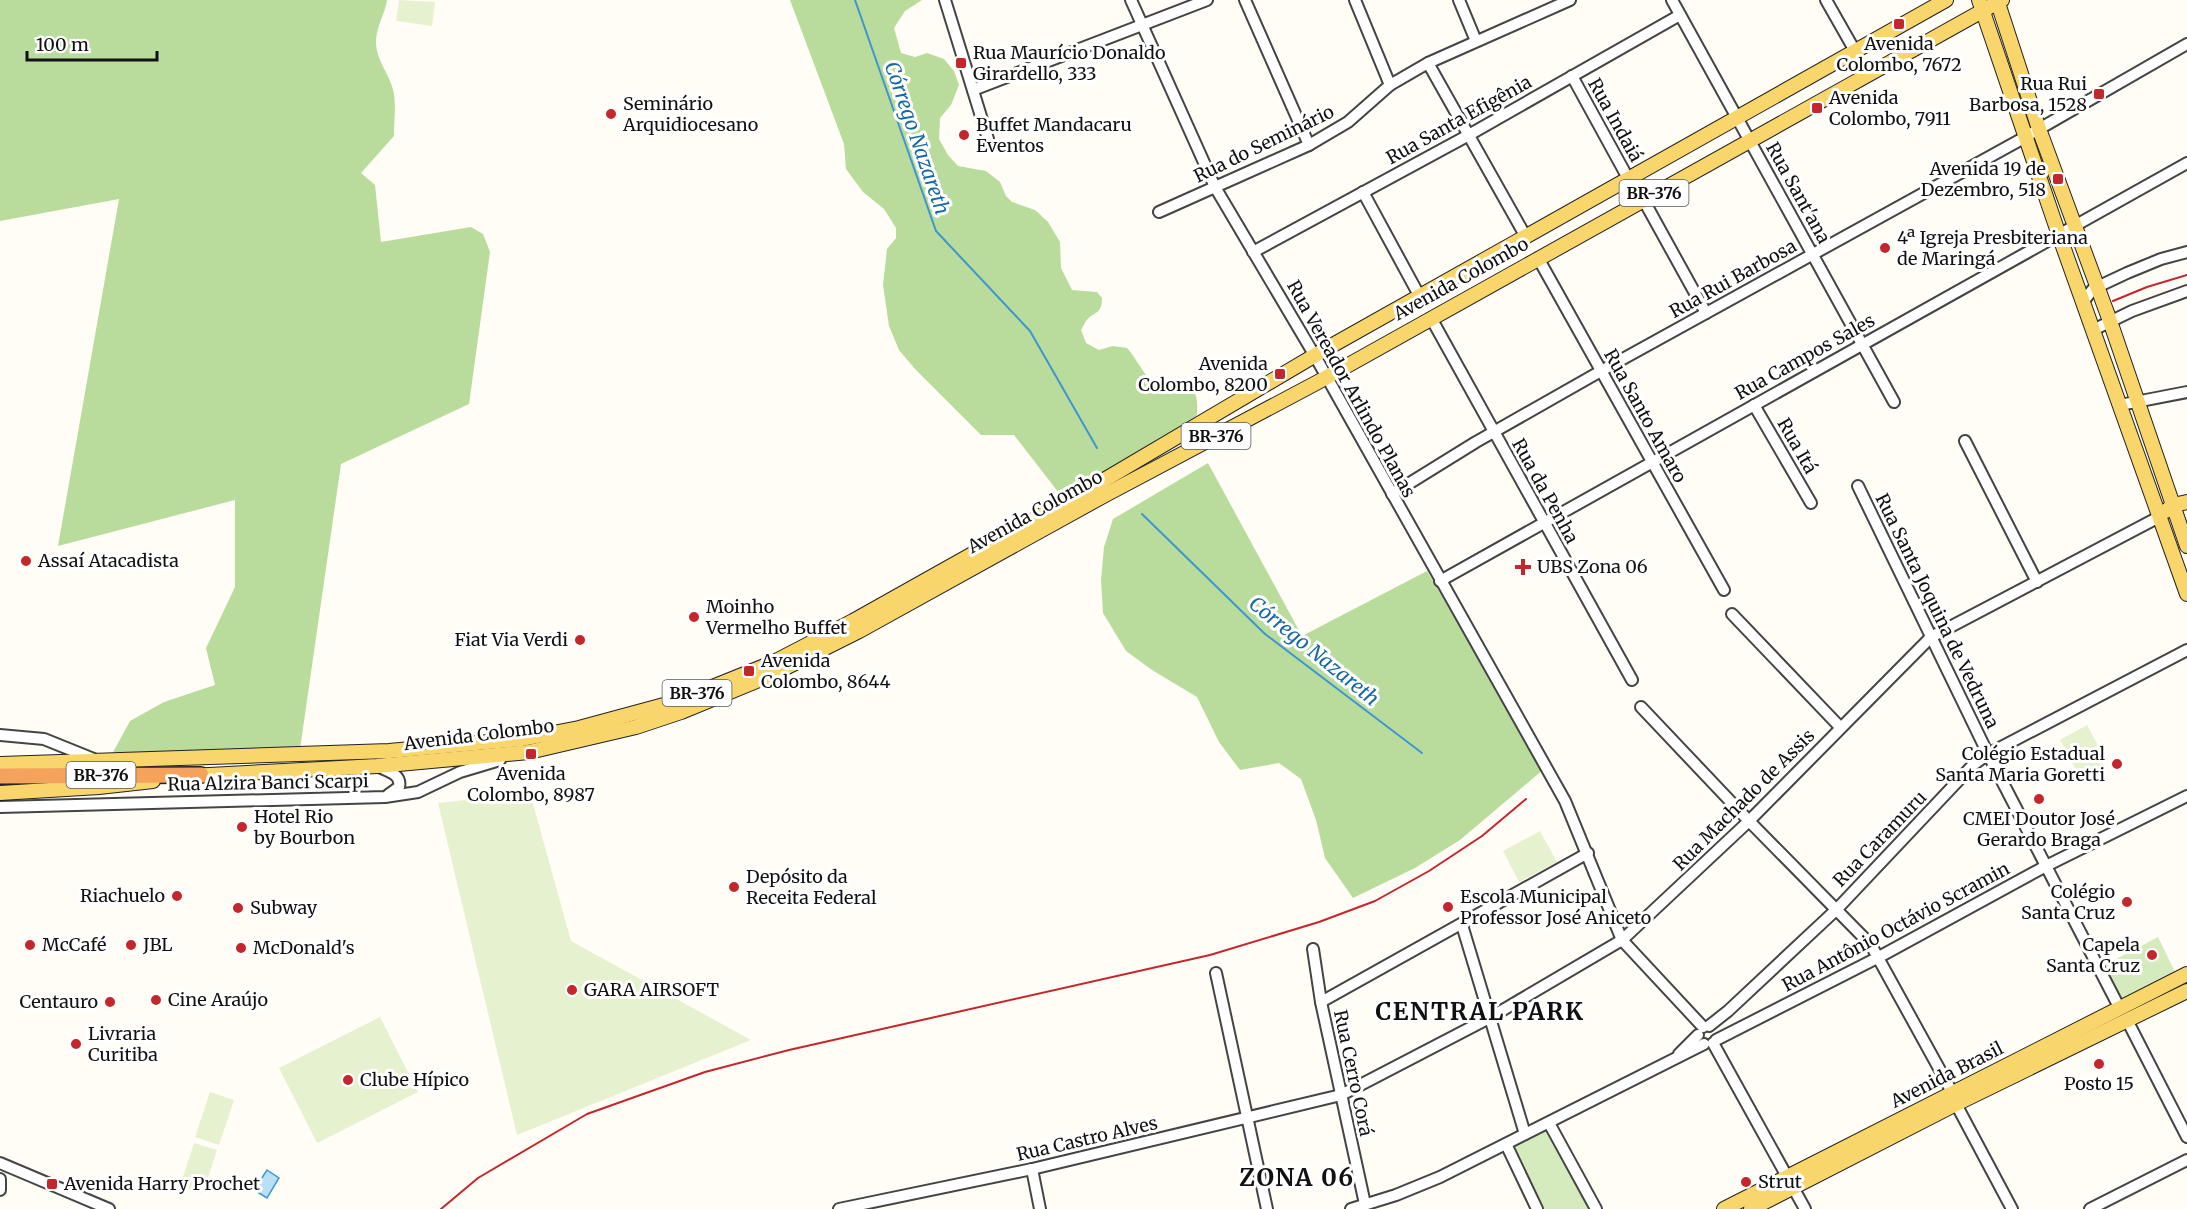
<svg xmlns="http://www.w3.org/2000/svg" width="2187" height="1209" font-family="Merriweather,serif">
<rect width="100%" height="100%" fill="#fffdf5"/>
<g fill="#d5ebbd">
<path d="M2158,937L2177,976L2119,1003L2101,967Z"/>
<path d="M1549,1123L1596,1209H1537L1506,1144Z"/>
</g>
<g fill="#b9dc9c">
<path d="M0,0H387C385,14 377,25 376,40C375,60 391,75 394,94C396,107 394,122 394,136L361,173L375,185L381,242L471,227L483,234L490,252L469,404L341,464L300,749L111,756L130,721L164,702L215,685L206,648L235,587V500L58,546L119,199L0,221Z"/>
<path d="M790,0H922L905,11L894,28L901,53L915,57L927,53L944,59L954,71L959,85L951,105L940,118L939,139L948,155L958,166L986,171L1000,182L1006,196L1012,202L1035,210L1048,222L1060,242L1061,268L1072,290L1097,292L1102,298C1102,315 1094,311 1086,321C1084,324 1083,327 1081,330L1086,343L1099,350L1113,346L1127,348C1136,358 1141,370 1151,381L1185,380C1197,391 1198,399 1197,415L1184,426L1062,497L1014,435H981L915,369L899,350L889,326L883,285L887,249L896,238V228L884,209L863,192L846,169L844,144Z"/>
<path d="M1208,463L1302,636L1427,571L1544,769L1460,840L1415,868L1353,898L1325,858L1316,820L1301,779L1279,763L1240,770L1219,742L1197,697L1152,670L1126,651L1103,613L1101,580L1104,547L1113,519Z"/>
</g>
<g fill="#e6f2cf">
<path d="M399,0L435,2L432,26L396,21Z"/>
<path d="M2087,725L2107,762L2079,776L2060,740Z"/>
<path d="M530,793L571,941L751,1040L517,1135L438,803Z"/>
<path d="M1540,831L1557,862L1519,882L1503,851Z"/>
<path d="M380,1017L418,1092L317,1143L279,1068Z"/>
<path d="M210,1092L234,1100L219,1145L195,1137Z"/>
<path d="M194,1143L217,1150L203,1193L180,1186Z"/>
</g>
<path fill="#b9e0f7" stroke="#3f96cf" stroke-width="1.5" d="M267,1170L279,1178L267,1198L254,1190Z"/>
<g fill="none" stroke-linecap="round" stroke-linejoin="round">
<g stroke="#3f96cf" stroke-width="2">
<path d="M855,0L936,231L1030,331L1097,448"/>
<path d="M1142,514L1265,634L1422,753"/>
</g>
<defs>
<g id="minor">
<path d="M945,0L988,139"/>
<path d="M1131,0L1215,187L1315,356L1565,801L1622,940L1703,1027"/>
<path d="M1245,0L1309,145"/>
<path d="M1355,0L1390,85"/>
<path d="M1459,0L1476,41"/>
<path d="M1672,0L1894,402"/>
<path d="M1826,0L1855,51"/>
<path d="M1428,63L1526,237"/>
<path d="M1572,76L1629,180"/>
<path d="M973,90L1207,0"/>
<path d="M1363,192L1420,297"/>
<path d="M1643,199L1706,313"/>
<path d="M1159,212L1309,145L1348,122L1390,85L1428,63L1570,0"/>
<path d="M1253,252L1467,136L1680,15"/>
<path d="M1538,258L1724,590"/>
<path d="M2083,302L2093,289L2127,273L2161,259L2187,252"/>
<path d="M1431,318L1632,680"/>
<path d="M2093,330L2132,311L2187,291"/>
<path d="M1754,405L1811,503"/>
<path d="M2120,405L2187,392"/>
<path d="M1965,441L2037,582"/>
<path d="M1858,486L1988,754L2119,1007"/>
<path d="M1392,494L1476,442L1601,371L2020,140L2187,44"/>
<path d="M1440,581L2187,163"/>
<path d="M1732,614L1840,727"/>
<path d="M1641,707L1749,821L1871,945L1952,1092"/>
<path d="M0,735L44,739L96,760"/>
<path d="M377,766C387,771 402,774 399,787L388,795"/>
<path d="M0,807L385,797L418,792L460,772L500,760"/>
<path d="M1462,925L1525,1134"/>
<path d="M1313,949L1321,1002L1365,1204"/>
<path d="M1216,973L1267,1209"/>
<path d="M1321,1002L1588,853"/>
<path d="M2127,1020L2187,1137"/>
<path d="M1709,1026L1728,1011L1837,909L1973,765L1988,754L2187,650"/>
<path d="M1716,1040L1879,957L2046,866L2187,796"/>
<path d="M1713,1043L1805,1209"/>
<path d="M1679,1054L1698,1035"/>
<path d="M1956,1104L2012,1209"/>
<path d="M1549,1123L1596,1209"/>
<path d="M1506,1144L1537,1209"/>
<path d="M0,1163L109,1209"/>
<path d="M1032,1169L1040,1209"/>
<path d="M0,1179V1190"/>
<path d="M839,1209L1032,1169L1341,1095L1491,1017L1622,940L1749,821L1931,637L2159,517"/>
<path d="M1351,1209L1396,1195L1440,1177L1704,1044"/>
<path d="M2090,1209L2187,1160"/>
</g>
<g id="major">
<path d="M1979,0L2059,235L2187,594"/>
<path d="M1997,0L2039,129L2110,321L2187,546"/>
<path d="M2166,511L2173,505L2187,502"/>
<path d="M0,764L389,751L522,739L579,728L675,702L772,663L853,621L1099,483L1324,350L1946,0"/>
<path d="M190,776L377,766L529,752L636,727L681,712L771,675L859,631L1105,495L1318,382L2002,0"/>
<path d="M0,793L99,787L153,781"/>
<path d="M1724,1209L2187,974"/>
<path d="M1751,1209L1956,1104L2187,991"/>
</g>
<path id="highway" d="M0,776L201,775"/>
</defs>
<use href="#minor" stroke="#444" stroke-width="14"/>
<use href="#major" stroke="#222" stroke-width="16"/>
<use href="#highway" stroke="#222" stroke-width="18"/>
<use href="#minor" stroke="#fff" stroke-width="10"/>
<use href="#major" stroke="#f9d66b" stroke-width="14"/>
<use href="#highway" stroke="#f5a25d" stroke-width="15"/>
<g stroke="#c4262e" stroke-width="2">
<path d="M2113,301L2147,287L2187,275"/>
<path d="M441,1209L478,1178L587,1114L705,1072L789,1050L1210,955L1319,922L1375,901L1429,871L1482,836L1526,799"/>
</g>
</g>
<g fill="#c4262e" stroke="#fff" stroke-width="2">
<rect x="1893" y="18" width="12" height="12" rx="3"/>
<rect x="955" y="57" width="12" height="12" rx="3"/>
<rect x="2093" y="88" width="12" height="12" rx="3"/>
<rect x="1811" y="102" width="12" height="12" rx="3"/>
<circle cx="611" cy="114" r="6"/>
<circle cx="964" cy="135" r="6"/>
<rect x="2052" y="173" width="12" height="12" rx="3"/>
<circle cx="1885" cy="248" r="6"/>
<rect x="1274" y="368" width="12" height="12" rx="3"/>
<circle cx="26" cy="561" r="6"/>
<path d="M1520 558h6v6h6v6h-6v6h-6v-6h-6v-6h6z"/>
<circle cx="694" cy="617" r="6"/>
<circle cx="580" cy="640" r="6"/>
<rect x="743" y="665" width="12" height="12" rx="3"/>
<rect x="525" y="748" width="12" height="12" rx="3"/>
<circle cx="2117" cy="764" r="6"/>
<circle cx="2039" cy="799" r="6"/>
<circle cx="242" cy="827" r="6"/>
<circle cx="734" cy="887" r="6"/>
<circle cx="177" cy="896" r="6"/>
<circle cx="2127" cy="902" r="6"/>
<circle cx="1448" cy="907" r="6"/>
<circle cx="238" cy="908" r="6"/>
<circle cx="30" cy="945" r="6"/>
<circle cx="131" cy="945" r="6"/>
<circle cx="241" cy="948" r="6"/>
<circle cx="2152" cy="955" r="6"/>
<circle cx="572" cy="990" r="6"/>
<circle cx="156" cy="1000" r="6"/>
<circle cx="110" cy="1002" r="6"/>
<circle cx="76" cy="1044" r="6"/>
<circle cx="2099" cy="1064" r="6"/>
<circle cx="348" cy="1080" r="6"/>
<circle cx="1746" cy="1182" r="6"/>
<rect x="46" y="1178" width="12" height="12" rx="3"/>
</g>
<g text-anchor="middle" stroke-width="6" stroke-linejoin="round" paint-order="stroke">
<g fill="#fff" stroke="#585858" stroke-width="1.5">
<rect x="1619.5" y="180" width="69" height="26" rx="4.5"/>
<rect x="1181.5" y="423" width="69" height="26" rx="4.5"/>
<rect x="662.5" y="680" width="69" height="26" rx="4.5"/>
<rect x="66.5" y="762" width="69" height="26" rx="4.5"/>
</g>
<g font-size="16" font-weight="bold" fill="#111">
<text x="1654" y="199">BR-376</text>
<text x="1216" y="442">BR-376</text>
<text x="697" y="699">BR-376</text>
<text x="101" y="781">BR-376</text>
</g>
<g font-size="18" fill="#111" stroke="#fff" text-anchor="start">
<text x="1899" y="50" text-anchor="middle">Avenida<tspan x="1899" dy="21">Colombo, 7672</tspan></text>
<text x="973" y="59">Rua Maurício Donaldo<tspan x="973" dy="21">Girardello, 333</tspan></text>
<text x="2087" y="90" text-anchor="end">Rua Rui<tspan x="2087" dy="21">Barbosa, 1528</tspan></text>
<text x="1829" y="104">Avenida<tspan x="1829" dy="21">Colombo, 7911</tspan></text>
<text x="623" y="110">Seminário<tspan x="623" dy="21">Arquidiocesano</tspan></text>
<text x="976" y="131">Buffet Mandacaru<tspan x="976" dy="21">Eventos</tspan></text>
<text x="2046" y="175" text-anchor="end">Avenida 19 de<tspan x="2046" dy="21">Dezembro, 518</tspan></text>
<text x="1897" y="244">4ª Igreja Presbiteriana<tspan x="1897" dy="21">de Maringá</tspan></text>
<text x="1268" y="370" text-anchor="end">Avenida<tspan x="1268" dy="21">Colombo, 8200</tspan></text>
<text x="38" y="567">Assaí Atacadista</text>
<text x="1537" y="573">UBS Zona 06</text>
<text x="706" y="613">Moinho<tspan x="706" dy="21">Vermelho Buffet</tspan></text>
<text x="568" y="646" text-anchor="end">Fiat Via Verdi</text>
<text x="761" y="667">Avenida<tspan x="761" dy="21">Colombo, 8644</tspan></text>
<text x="2105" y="760" text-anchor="end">Colégio Estadual<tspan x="2105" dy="21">Santa Maria Goretti</tspan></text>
<text x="531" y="780" text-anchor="middle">Avenida<tspan x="531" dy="21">Colombo, 8987</tspan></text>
<text x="254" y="823">Hotel Rio<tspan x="254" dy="21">by Bourbon</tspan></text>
<text x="2039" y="825" text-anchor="middle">CMEI Doutor José<tspan x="2039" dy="21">Gerardo Braga</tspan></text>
<text x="746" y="883">Depósito da<tspan x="746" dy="21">Receita Federal</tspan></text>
<text x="2115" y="898" text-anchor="end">Colégio<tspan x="2115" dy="21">Santa Cruz</tspan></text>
<text x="165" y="902" text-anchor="end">Riachuelo</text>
<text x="1460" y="903">Escola Municipal<tspan x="1460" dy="21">Professor José Aniceto</tspan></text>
<text x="250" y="914">Subway</text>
<text x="42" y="951">McCafé</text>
<text x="143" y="951">JBL</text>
<text x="2140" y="951" text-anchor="end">Capela<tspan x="2140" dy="21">Santa Cruz</tspan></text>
<text x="253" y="954">McDonald's</text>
<text x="584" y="996">GARA AIRSOFT</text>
<text x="168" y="1006">Cine Araújo</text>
<text x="98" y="1008" text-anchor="end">Centauro</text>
<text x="88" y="1040">Livraria<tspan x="88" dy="21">Curitiba</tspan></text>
<text x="360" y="1086">Clube Hípico</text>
<text x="2099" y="1090" text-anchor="middle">Posto 15</text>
<text x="1758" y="1188">Strut</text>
<text x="64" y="1190">Avenida Harry Prochet</text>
</g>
<g font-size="18" fill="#111" stroke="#fff">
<text transform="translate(1459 120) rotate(-29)" y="6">Rua Santa Efigênia</text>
<text transform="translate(1615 120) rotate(61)" y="6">Rua Indaiá</text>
<text transform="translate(1264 144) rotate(-26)" y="6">Rua do Seminário</text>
<text transform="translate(1798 193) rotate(61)" y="6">Rua Sant'ana</text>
<text transform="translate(1461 279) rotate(-29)" y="6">Avenida Colombo</text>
<text transform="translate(1733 279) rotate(-29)" y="6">Rua Rui Barbosa</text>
<text transform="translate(1805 357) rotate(-29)" y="6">Rua Campos Sales</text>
<text transform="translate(1351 389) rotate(61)" y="6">Rua Vereador Arlindo Planas</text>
<text transform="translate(1645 416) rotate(61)" y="6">Rua Santo Amaro</text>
<text transform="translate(1797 446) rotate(60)" y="6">Rua Itá</text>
<text transform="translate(1545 491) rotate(61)" y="6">Rua da Penha</text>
<text transform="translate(1035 512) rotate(-29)" y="6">Avenida Colombo</text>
<text transform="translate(1937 611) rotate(64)" y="6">Rua Santa Joquina de Vedruna</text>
<text transform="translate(479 735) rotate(-7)" y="6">Avenida Colombo</text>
<text transform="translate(268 783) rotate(-1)" y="6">Rua Alzira Banci Scarpi</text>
<text transform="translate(1744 800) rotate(-45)" y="6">Rua Machado de Assis</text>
<text transform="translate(1880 839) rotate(-46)" y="6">Rua Caramuru</text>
<text transform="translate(1896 927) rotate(-28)" y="6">Rua Antônio Octávio Scramin</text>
<text transform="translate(1353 1073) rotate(78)" y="6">Rua Cerro Corá</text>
<text transform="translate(1947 1075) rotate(-27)" y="6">Avenida Brasil</text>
<text transform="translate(1087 1139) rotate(-13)" y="6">Rua Castro Alves</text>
</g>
<g font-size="20" font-style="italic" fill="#1768a6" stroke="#fff">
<text transform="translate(917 138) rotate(71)" y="7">Córrego Nazareth</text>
<text transform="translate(1314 651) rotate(39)" y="7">Córrego Nazareth</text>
</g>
<g font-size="24" font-weight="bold" letter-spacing="1.5" fill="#111" stroke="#fff">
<text x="1480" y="1020">CENTRAL PARK</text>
<text x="1297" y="1186">ZONA 06</text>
</g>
</g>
<path d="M27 51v9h130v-9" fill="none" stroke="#111111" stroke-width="3"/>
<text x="36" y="51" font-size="18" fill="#111111" stroke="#ffffff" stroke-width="4.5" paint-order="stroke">100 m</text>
</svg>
